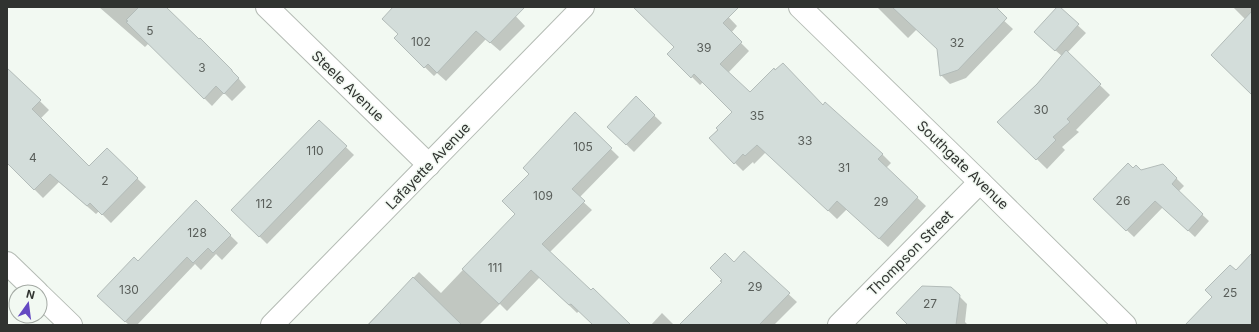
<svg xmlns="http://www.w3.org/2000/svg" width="1259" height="332" font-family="Inter,sans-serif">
<rect width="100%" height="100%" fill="#f2f9f2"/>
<g fill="#0003">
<path d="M99,7H165L199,40L200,39L239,78V79L246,87L232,101L224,93L212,106L149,43L145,47Z"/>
<path d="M395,7H509L508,8L525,26L500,51L486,39L446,81L437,73L434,76L404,47L399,35Z"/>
<path d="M643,7H719L737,26L731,33L749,51L728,73L750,94L824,106L882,154L891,163L886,168L926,206L888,247L847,209L837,219L766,152L754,164L753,162L743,171L710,138L733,112L703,82L700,85L669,54L676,47Z"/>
<path d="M877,7H989L1013,29L966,78L950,84L941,75L938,49L917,29L908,38Z"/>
<path d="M1058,7L1086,33L1067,53L1110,95L1076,130L1079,132L1062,147L1065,150L1047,169L999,122L1037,84L1062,56L1043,40Z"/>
<path d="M1233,7H1252V94L1246,20Z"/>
<path d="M7,69L49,110L40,119L89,167L107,149L146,187L111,223L99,211L96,214L59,182L43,198L7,162Z"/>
<path d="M636,98L662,123L634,152L608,127Z"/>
<path d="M575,114L619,157L579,198L592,210L550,252L608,325H594L579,311L577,313L540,277L507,311L500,304L479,325H367L419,272L441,293L516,214L530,175Z"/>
<path d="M319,121L354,155L267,244L233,210Z"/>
<path d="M1163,165L1184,186L1178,192L1209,221L1195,237L1163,207L1134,237L1094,199L1133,169L1141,171Z"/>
<path d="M196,202L238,243L222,260L216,254L201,270L195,264L137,325H129L106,304L138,263Z"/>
<path d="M744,253L797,302L774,325H681L723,282L734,264Z"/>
<path d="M951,288L967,304L965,322L968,325H910Z"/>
<path d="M662,313L674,325H651Z"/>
</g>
<g fill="#d3ddda" stroke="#b3bcb9">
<path d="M139,7H166L199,39L200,38L232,70V71L239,78L224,94L216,86L204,99L126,22L128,21L126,20Z"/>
<path d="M393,7H525L490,43L476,31L437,73L428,64L424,68L394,38L398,34L382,19Z"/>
<path d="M633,7H739L723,23L742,42L720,64L750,92L774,68L775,70L783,63L823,105L825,102L883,154L878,159L918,197L879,239L837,201L828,211L757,145L745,156L743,154L734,164L709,138L718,130L716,128L732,112L694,74L691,78L667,54L674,47Z"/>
<path d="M892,7H996L1007,18L958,70L940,76L937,49Z"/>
<path d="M1057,7H1060L1079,24L1055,51L1034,32Z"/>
<path d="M1252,11V95L1211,55Z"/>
<path d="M1066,50L1101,84L1067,119L1070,122L1053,137L1056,140L1036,160L997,122L1037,84Z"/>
<path d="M7,68L41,100L32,109L89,166L107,148L138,178L102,215L90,203L87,206L50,174L34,190L7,163Z"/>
<path d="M636,96L655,115L626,145L607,127Z"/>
<path d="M575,112L612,148L572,189L585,201L542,244L591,290L593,288L631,325H593L571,304L569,305L531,270L499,304L462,269L515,214L502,201L529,174L523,168Z"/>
<path d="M319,120L347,146L259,237L231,210Z"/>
<path d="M1128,163L1133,168L1136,165L1141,170L1163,164L1177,178L1172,184L1203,214L1188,231L1155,201L1126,231L1093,199Z"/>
<path d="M196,200L231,235L213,253L208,248L193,263L187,257L125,322L97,296L134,257L138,261Z"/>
<path d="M744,251L790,293L759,325H679L722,282L720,281L722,280L710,268L725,253L734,262Z"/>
<path d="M1252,253V325H1185L1212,297L1205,290L1230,265L1236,270Z"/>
<path d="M413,277L462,325H368Z"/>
<path d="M922,286L951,287L960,295L956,325H908L896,313Z"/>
</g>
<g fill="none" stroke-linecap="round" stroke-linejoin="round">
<defs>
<g id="street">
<path d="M267,7L429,165"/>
<path d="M800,7L980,182L1125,325"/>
<path d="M7,263L37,292"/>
<path d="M40,295L71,325"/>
<path d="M272,325L583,7"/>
<path d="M839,325L980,182"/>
</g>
</defs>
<use href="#street" stroke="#b4bbb4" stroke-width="24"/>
<use href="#street" stroke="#fff" stroke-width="22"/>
</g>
<g text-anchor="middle" stroke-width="3" stroke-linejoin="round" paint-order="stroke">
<g font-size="12" fill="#595e5a">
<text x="150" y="35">5</text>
<text x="421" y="46">102</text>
<text x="957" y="47">32</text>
<text x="704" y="52">39</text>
<text x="202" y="72">3</text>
<text x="1041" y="114">30</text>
<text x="757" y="120">35</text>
<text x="805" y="145">33</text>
<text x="583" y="151">105</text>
<text x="315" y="155">110</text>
<text x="33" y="162">4</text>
<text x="844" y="172">31</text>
<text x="105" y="185">2</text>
<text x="543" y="200">109</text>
<text x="1123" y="205">26</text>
<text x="881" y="206">29</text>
<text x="264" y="208">112</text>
<text x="197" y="237">128</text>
<text x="495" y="272">111</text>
<text x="755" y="291">29</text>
<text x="129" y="294">130</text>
<text x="1230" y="297">25</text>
<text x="930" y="308">27</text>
</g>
<g font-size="14" fill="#303330" stroke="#f2f9f2">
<text transform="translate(348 86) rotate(44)" y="5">Steele Avenue</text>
<text transform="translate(963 165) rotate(44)" y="5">Southgate Avenue</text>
<text transform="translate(428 166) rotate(-46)" y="5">Lafayette Avenue</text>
<text transform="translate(910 253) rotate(-45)" y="5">Thompson Street</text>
</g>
</g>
<rect width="1259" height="332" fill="none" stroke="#303330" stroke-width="16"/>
<g transform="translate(28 304) rotate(14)"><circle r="19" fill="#f2f9f2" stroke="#a4aaa4"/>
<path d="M0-3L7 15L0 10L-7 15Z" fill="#6449c2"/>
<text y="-6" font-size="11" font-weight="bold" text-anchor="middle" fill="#303330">N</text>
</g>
</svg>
